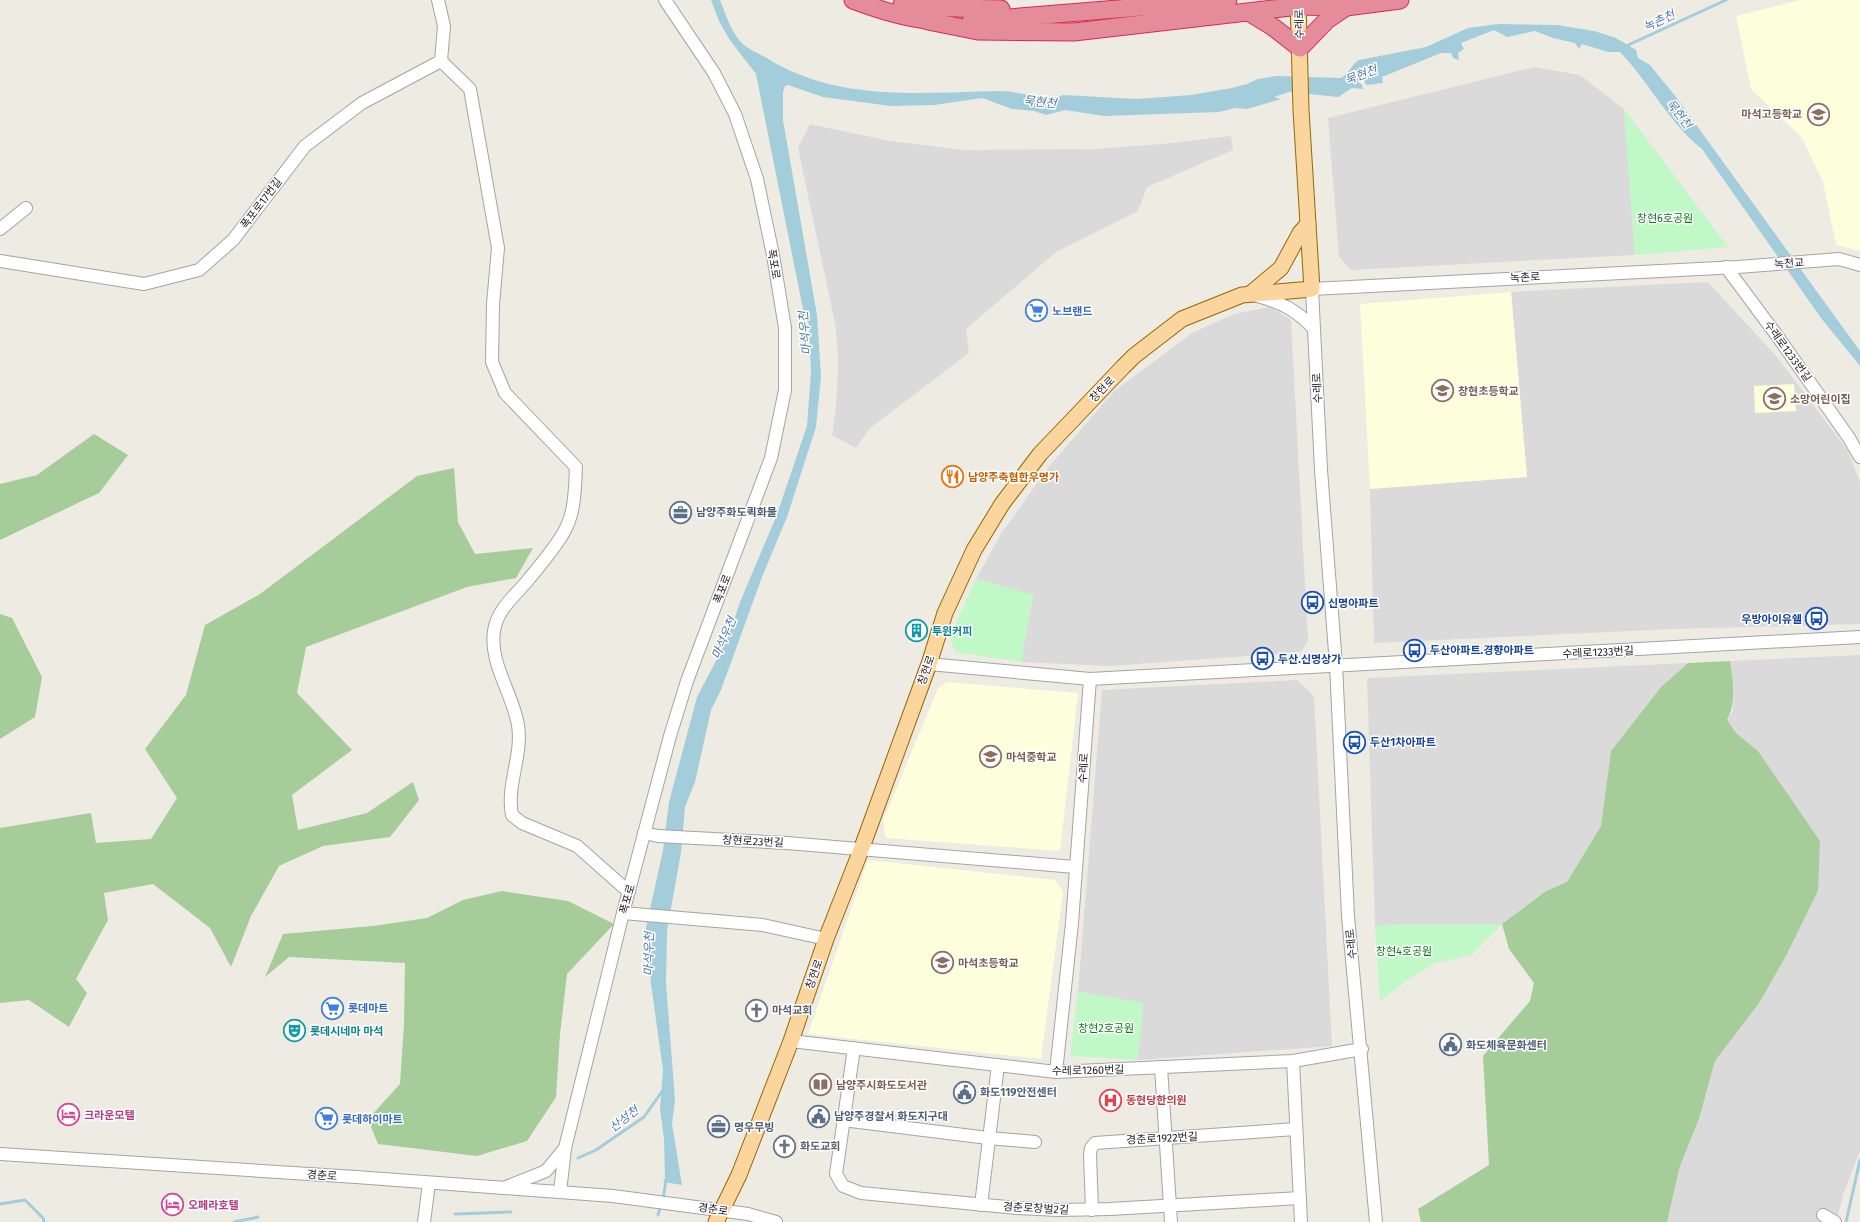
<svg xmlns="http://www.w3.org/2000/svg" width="1860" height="1222" font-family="'Fira Sans','Noto Sans KR',sans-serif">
<rect width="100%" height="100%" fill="#eeebe3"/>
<g fill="#dbdada">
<path d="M1534,67L1580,75L1624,109L1635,255L1351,270L1339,257L1328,118Z"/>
<path d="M810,124L890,141L964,150L1095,149L1162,144L1231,136L1233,150L1147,187L1138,211L1056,252L966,329L969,353L870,428L856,448L832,435L836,408L838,362L836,328L798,148Z"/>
<path d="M1708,282L1778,358L1848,451L1860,482V624L1674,629L1374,643L1370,489L1527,477L1511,292Z"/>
<path d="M1270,307L1291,320L1308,641L1301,652L1110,666L1021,662L1033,595L976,579L1001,534L1047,469L1114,391L1192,333L1234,314Z"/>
<path d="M1860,655V1151L1844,1192L1836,1222H1667L1680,1166L1699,1119L1715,1061L1760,1002L1786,956L1818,891L1792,801L1758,751L1736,733L1727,720L1733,711L1734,695L1730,661Z"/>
<path d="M1688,663L1661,687L1611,751L1601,826L1567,882L1546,891L1502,924L1375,925L1367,678Z"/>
<path d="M1297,680L1314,696L1332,1046L1138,1060L1143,1003L1078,992L1102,690Z"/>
</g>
<g fill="#fdfedc">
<path d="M1800,0H1860V251L1836,245L1823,182L1802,138L1751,89L1736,16Z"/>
<path d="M1511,292L1527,477L1370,489L1360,304Z"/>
<path d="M1794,384L1796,411L1755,413L1754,386Z"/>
<path d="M947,682L1078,693L1060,851L886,838L883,821L938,688Z"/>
<path d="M868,860L1055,880L1063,892L1041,1059L808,1034Z"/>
</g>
<g fill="#a6cd99">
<path d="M94,434L128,455L99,493L0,540V484L37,475Z"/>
<path d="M454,468L458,522L475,554L533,548L516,578L467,587L306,647L297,693L352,750L292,795L298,830L367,813L413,782L419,800L390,837L323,846L279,866L251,916L231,967L210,928L153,884L104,893L108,920L76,979L87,993L69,1027L29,1000L0,1003V828L91,813L96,843L151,839L177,798L145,749L186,695L205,625L260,594L417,476Z"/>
<path d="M0,614L12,618L42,677L35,717L0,739Z"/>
<path d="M1730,661C1733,682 1737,701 1727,720L1736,733L1758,751L1820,841L1818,891L1786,956L1760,1002L1715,1061L1699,1119L1680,1166L1667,1222H1421L1418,1209L1489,1165L1483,1056L1530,1001L1534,983L1509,949L1502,924L1546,891L1567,882L1601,826L1611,751L1661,687L1688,663Z"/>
<path d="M502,891L568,901L614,924L567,974L560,1034L556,1097L527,1141L477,1156L378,1144L368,1119L400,1084L404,1024L405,963L289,957L265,977L283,934L373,926L427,918L463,900Z"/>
</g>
<g fill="#c0f8c7">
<path d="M1624,109L1728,247L1635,255Z"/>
<path d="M976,579L1033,595L1021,662L955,652L950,637Z"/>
<path d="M1502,924L1471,955L1435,963L1410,978L1380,1001L1375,925Z"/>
<path d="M1078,992L1143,1003L1138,1060L1070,1056Z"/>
</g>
<path fill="#a4cddb" d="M711,0H720C726,15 730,29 740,41C746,48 757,53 765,57C835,102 919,93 998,91C1017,90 1049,103 1063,95L1137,99L1191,95L1232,88L1247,84L1258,79L1276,76L1341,78C1349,74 1351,65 1359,60L1426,47L1468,28L1498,24L1557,25L1594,31L1616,38L1636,50L1638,58L1650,65L1676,97L1860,351V366L1821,318L1702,149C1669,123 1649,82 1620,52H1608L1582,44L1579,49L1575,43L1553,38L1535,31L1507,37L1494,30L1461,43L1464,49L1458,53L1459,60L1453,58L1451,53H1441L1382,77L1383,83L1366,85L1364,80L1357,81L1362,85L1363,89L1352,88L1338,97L1289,92L1274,97L1281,99L1247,109L1235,108L1219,112L1104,116L1065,110L1046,115L1034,111L1012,109L982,98L934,105L891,106L823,97L788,85L785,86L783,92V120L817,315L821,376L816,427L787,517L762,577L721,690L711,710L695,782L685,807L681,853L667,930L666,983L675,1100L672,1124L682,1185L663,1182L665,1178L664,1139L660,1108L663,1070L651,984L646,928L663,850L669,802L697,697L728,638L740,602L776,517L807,426L811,372L809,325L804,314L756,74L729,39L719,21Z"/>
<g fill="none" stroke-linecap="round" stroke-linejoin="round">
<g stroke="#a4cddb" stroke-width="3">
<path d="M1624,47L1726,0"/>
<path d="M578,1158L596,1150L644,1117L663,1090"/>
<path d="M663,1200L666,1180"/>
<path d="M0,1204L25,1200L43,1218L44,1222"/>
<path d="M455,1214L511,1212"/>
<path d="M658,1215L661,1205"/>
<path d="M234,1222L258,1217"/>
<path d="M1846,1222L1860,1160"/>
</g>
<defs>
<g id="minor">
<path d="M441,61L470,89L498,248L493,304L492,362L505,393L576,467C575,489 575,513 564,532C555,548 541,564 529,579C516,595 497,609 494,631C489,663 513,694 518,725C523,755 506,785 512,815L522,823L577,846L629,892"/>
<path d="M0,229L26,208"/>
<path d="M0,261L144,284L199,270L233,240L305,146L362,103L441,61L444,26L438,0"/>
<path d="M1726,267L1778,337L1849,438L1860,457"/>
<path d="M1257,296C1281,302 1298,311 1314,329"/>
<path d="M929,664L1090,679L1860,637"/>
<path d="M644,833L658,836L787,843L1075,867"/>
<path d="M623,913L763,925L826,939"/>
<path d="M791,1041L1056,1072L1293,1061L1362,1049"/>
<path d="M854,1048L836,1174L843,1186L861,1193L1017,1208L1058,1210L1110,1209L1300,1198"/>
<path d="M1293,1061L1301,1222"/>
<path d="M1161,1067L1171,1222"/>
<path d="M1056,1072L1072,923L1090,679"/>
<path d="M843,1120L988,1138L1035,1142"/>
<path d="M0,1154L356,1177L613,1196L748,1214L776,1222"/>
<path d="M506,1187L546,1171L565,1148"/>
<path d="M560,1192L565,1148L623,913L670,736L687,681L771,458L785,390V328L773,255L757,179L735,114L714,73L665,0"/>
<path d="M981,1205L998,1065"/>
<path d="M1092,1210L1090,1155L1091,1148L1095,1143L1296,1129"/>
<path d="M1823,1215L1835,1222"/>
<path d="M424,1222L429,1183"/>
<path d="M1376,1222L1348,916L1336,665L1321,470L1312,289L1738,267L1839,259L1860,265"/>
</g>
<g id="major">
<path d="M1250,294L1281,268L1300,233L1308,224"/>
<path d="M716,1222L739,1175L791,1041L826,939L861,850L929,664L945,613L974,550L1002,504L1040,454L1123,367L1134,356L1182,319L1242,295L1312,289L1301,110L1298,0"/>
</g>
<g id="highway">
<path d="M853,0C880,10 910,20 939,21"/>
<path d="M902,5L913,7L1001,9"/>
<path d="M1250,13L1273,27L1300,48L1327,20L1346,7"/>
<path d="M928,21L978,31L1074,32L1299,6L1346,7L1400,0"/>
<path d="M971,21L1228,0"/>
</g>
</defs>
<use href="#minor" stroke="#a4a4a4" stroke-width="14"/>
<use href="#major" stroke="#946803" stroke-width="17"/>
<use href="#highway" stroke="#d6275d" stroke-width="19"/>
<use href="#minor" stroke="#fff" stroke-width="12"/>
<use href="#major" stroke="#fad59d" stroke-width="15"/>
<use href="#highway" stroke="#e58c9a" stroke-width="17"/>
</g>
<defs>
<symbol id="school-ring" viewBox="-11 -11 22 22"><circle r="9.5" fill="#fff" stroke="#8d6e63" stroke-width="1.5"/><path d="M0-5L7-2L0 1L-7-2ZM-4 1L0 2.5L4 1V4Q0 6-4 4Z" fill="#8d6e63"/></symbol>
<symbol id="supermarket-ring" viewBox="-11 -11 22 22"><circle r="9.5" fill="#fff" stroke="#3f7fe0" stroke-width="1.5"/><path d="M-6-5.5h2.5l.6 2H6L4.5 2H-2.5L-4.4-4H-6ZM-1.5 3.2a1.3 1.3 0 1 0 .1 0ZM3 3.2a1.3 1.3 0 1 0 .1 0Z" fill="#3f7fe0"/></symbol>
<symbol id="restaurant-ring" viewBox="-11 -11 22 22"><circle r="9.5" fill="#fff" stroke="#e8710a" stroke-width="1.5"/><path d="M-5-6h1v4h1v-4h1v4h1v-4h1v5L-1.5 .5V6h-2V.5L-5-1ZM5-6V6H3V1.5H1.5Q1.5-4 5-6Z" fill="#e8710a"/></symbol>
<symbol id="office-ring" viewBox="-11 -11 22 22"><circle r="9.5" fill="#fff" stroke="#5c6f8a" stroke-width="1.5"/><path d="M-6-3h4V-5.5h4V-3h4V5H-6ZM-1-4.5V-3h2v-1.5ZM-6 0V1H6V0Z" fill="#5c6f8a"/></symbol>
<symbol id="bus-ring" viewBox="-11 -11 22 22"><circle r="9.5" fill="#fff" stroke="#1a4fb4" stroke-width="1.5"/><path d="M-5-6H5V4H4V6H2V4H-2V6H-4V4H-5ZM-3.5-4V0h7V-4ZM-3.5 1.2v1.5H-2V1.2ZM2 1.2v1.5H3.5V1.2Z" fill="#1a4fb4"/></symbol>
<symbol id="building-ring" viewBox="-11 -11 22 22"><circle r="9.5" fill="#fff" stroke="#0f9aa8" stroke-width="1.5"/><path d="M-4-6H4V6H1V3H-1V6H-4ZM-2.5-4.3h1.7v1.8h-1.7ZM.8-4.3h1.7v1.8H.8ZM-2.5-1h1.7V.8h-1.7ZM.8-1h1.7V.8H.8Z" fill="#0f9aa8"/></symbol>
<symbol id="church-ring" viewBox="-11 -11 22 22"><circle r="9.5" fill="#fff" stroke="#6b7280" stroke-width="1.5"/><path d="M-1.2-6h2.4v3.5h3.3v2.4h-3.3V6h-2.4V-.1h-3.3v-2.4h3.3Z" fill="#6b7280"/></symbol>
<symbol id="theatre-ring" viewBox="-11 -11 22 22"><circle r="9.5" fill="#fff" stroke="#0f9aa8" stroke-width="1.5"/><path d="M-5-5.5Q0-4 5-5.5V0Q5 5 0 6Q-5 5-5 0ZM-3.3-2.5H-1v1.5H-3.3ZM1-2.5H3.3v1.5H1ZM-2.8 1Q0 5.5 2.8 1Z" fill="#0f9aa8"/></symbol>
<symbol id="civic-ring" viewBox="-11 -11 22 22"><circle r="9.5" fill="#fff" stroke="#5c6f8a" stroke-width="1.5"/><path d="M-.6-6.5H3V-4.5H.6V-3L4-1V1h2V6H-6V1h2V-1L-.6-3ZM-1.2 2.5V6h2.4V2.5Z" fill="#5c6f8a"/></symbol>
<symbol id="library-ring" viewBox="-11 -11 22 22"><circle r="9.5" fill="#fff" stroke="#8d6e63" stroke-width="1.5"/><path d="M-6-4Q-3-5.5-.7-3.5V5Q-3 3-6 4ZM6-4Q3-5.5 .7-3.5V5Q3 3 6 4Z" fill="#8d6e63"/></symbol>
<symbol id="hospital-ring" viewBox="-11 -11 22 22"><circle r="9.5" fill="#fff" stroke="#e0444e" stroke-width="1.5"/><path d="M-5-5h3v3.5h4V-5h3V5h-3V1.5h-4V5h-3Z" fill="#e0444e"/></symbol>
<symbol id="hotel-ring" viewBox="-11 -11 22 22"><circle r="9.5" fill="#fff" stroke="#d1479c" stroke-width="1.5"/><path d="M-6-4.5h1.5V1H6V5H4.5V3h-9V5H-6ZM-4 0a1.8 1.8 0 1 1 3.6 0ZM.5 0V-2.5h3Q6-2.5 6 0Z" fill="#d1479c"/></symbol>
</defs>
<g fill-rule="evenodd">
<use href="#school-ring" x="1806" y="102" width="25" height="25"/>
<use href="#supermarket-ring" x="1024" y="298" width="25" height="25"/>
<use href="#school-ring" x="1430" y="378" width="25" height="25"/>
<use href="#school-ring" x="1762" y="386" width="25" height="25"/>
<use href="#restaurant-ring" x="940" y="464" width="25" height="25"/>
<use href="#office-ring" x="668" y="500" width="25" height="25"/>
<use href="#bus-ring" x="1300" y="590" width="25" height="25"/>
<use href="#bus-ring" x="1804" y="606" width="25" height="25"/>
<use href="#building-ring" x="904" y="618" width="25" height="25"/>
<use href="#bus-ring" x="1402" y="638" width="25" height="25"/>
<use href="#bus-ring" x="1250" y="646" width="25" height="25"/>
<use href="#bus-ring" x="1342" y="730" width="25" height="25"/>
<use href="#school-ring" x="978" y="744" width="25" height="25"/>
<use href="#school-ring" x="930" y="950" width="25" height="25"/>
<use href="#supermarket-ring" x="320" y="996" width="25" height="25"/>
<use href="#church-ring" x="744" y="998" width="25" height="25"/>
<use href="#theatre-ring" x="282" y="1018" width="25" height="25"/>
<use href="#civic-ring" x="1438" y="1032" width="25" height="25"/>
<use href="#library-ring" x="808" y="1072" width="25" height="25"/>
<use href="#civic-ring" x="952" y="1080" width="25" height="25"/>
<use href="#hospital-ring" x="1098" y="1088" width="25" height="25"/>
<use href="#hotel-ring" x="56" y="1102" width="25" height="25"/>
<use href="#civic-ring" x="806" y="1104" width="25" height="25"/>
<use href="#supermarket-ring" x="314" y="1106" width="25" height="25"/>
<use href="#office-ring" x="706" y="1114" width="25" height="25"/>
<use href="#church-ring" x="772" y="1134" width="25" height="25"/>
<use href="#hotel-ring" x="160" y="1192" width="25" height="25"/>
</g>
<g text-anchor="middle" stroke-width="3" stroke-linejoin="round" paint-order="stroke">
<g font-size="11" fill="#1d1d1d" stroke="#fff">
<text transform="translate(1299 24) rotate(-91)" y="4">수레로</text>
<text transform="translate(261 203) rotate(-53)" y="4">폭포로17번길</text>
<text transform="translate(1789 263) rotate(-4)" y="4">녹천교</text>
<text transform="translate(774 264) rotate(80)" y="4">폭포로</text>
<text transform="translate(1525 277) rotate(-3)" y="4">녹촌로</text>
<text transform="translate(1788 351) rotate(54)" y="4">수레로1233번길</text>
<text transform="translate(1317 388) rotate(-93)" y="4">수레로</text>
<text transform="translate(1102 389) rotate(-46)" y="4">창현로</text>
<text transform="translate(722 589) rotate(-69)" y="4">폭포로</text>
<text transform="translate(1598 652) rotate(-3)" y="4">수레로1233번길</text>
<text transform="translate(926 670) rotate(-71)" y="4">창현로</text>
<text transform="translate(1083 768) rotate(-86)" y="4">수레로</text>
<text transform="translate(753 841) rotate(3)" y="4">창현로23번길</text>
<text transform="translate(627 899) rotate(-74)" y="4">폭포로</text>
<text transform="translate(1351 944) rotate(-96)" y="4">수레로</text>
<text transform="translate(814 974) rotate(-71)" y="4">창현로</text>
<text transform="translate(1088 1070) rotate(-1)" y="4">수레로1260번길</text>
<text transform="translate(1162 1138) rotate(-3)" y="4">경춘로1922번길</text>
<text transform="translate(322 1175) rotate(4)" y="4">경춘로</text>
<text transform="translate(1036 1208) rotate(3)" y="4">경춘로창벌2길</text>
<text transform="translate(713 1209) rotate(8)" y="4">경춘로</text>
</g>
<g font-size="11" font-weight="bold" fill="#785e54" stroke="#fff" text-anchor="start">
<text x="1802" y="118" text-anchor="end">마석고등학교</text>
<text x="1458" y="395">창현초등학교</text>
<text x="1790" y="403">소망어린이집</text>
<text x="1006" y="761">마석중학교</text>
<text x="958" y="967">마석초등학교</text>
<text x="836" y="1089">남양주시화도도서관</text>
</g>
<g font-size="11" fill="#0d7a19" stroke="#fff">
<text x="1665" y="222">창현6호공원</text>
<text x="1404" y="955">창현4호공원</text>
<text x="1106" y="1032">창현2호공원</text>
</g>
<g font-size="11" font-weight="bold" fill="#366cbe" stroke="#fff" text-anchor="start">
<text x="1052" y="315">노브랜드</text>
<text x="348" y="1012">롯데마트</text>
<text x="342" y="1123">롯데하이마트</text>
</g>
<g font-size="11" font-weight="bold" fill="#c56008" stroke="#fff" text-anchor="start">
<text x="968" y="481">남양주축협한우명가</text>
</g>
<g font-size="11" font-weight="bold" fill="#4e5e75" stroke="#fff" text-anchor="start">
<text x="696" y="516">남양주화도퀵화물</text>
<text x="1466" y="1049">화도체육문화센터</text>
<text x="980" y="1096">화도119안전센터</text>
<text x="834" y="1120">남양주경찰서 화도지구대</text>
<text x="734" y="1131">명우무빙</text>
</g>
<g font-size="11" font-weight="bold" fill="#164399" stroke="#fff" text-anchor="start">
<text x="1328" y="607">신명아파트</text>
<text x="1802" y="623" text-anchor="end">우방아이유쉘</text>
<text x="1430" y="654">두산아파트.경향아파트</text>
<text x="1278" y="663">두산.신명상가</text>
<text x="1370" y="746">두산1차아파트</text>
</g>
<g font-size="11" font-weight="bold" fill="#0d838f" stroke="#fff" text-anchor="start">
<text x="932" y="635">투윈커피</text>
<text x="310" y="1035">롯데시네마 마석</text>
</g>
<g font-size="11" font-weight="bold" fill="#5b616d" stroke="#fff" text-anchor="start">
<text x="772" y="1014">마석교회</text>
<text x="800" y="1150">화도교회</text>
</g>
<g font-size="11" font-weight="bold" fill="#be3a42" stroke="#fff" text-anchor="start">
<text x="1126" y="1104">동현당한의원</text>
</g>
<g font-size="11" font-weight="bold" fill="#b23c85" stroke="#fff" text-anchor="start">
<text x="84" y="1119">크라운모텔</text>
<text x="188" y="1209">오페라호텔</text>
</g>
<g font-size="12" font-style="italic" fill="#4c78ab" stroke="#fff">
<text transform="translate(1659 21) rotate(-25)" y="4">녹촌천</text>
<text transform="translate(1361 75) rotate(-20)" y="4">묵현천</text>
<text transform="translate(1040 102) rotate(6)" y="4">묵현천</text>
<text transform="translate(1679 114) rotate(52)" y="4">묵현천</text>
<text transform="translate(805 333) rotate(-95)" y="4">마석우천</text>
<text transform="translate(724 638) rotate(-67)" y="4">마석우천</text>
<text transform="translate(649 954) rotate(-89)" y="4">마석우천</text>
<text transform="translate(624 1119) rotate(-37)" y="4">산성천</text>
</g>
</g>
</svg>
